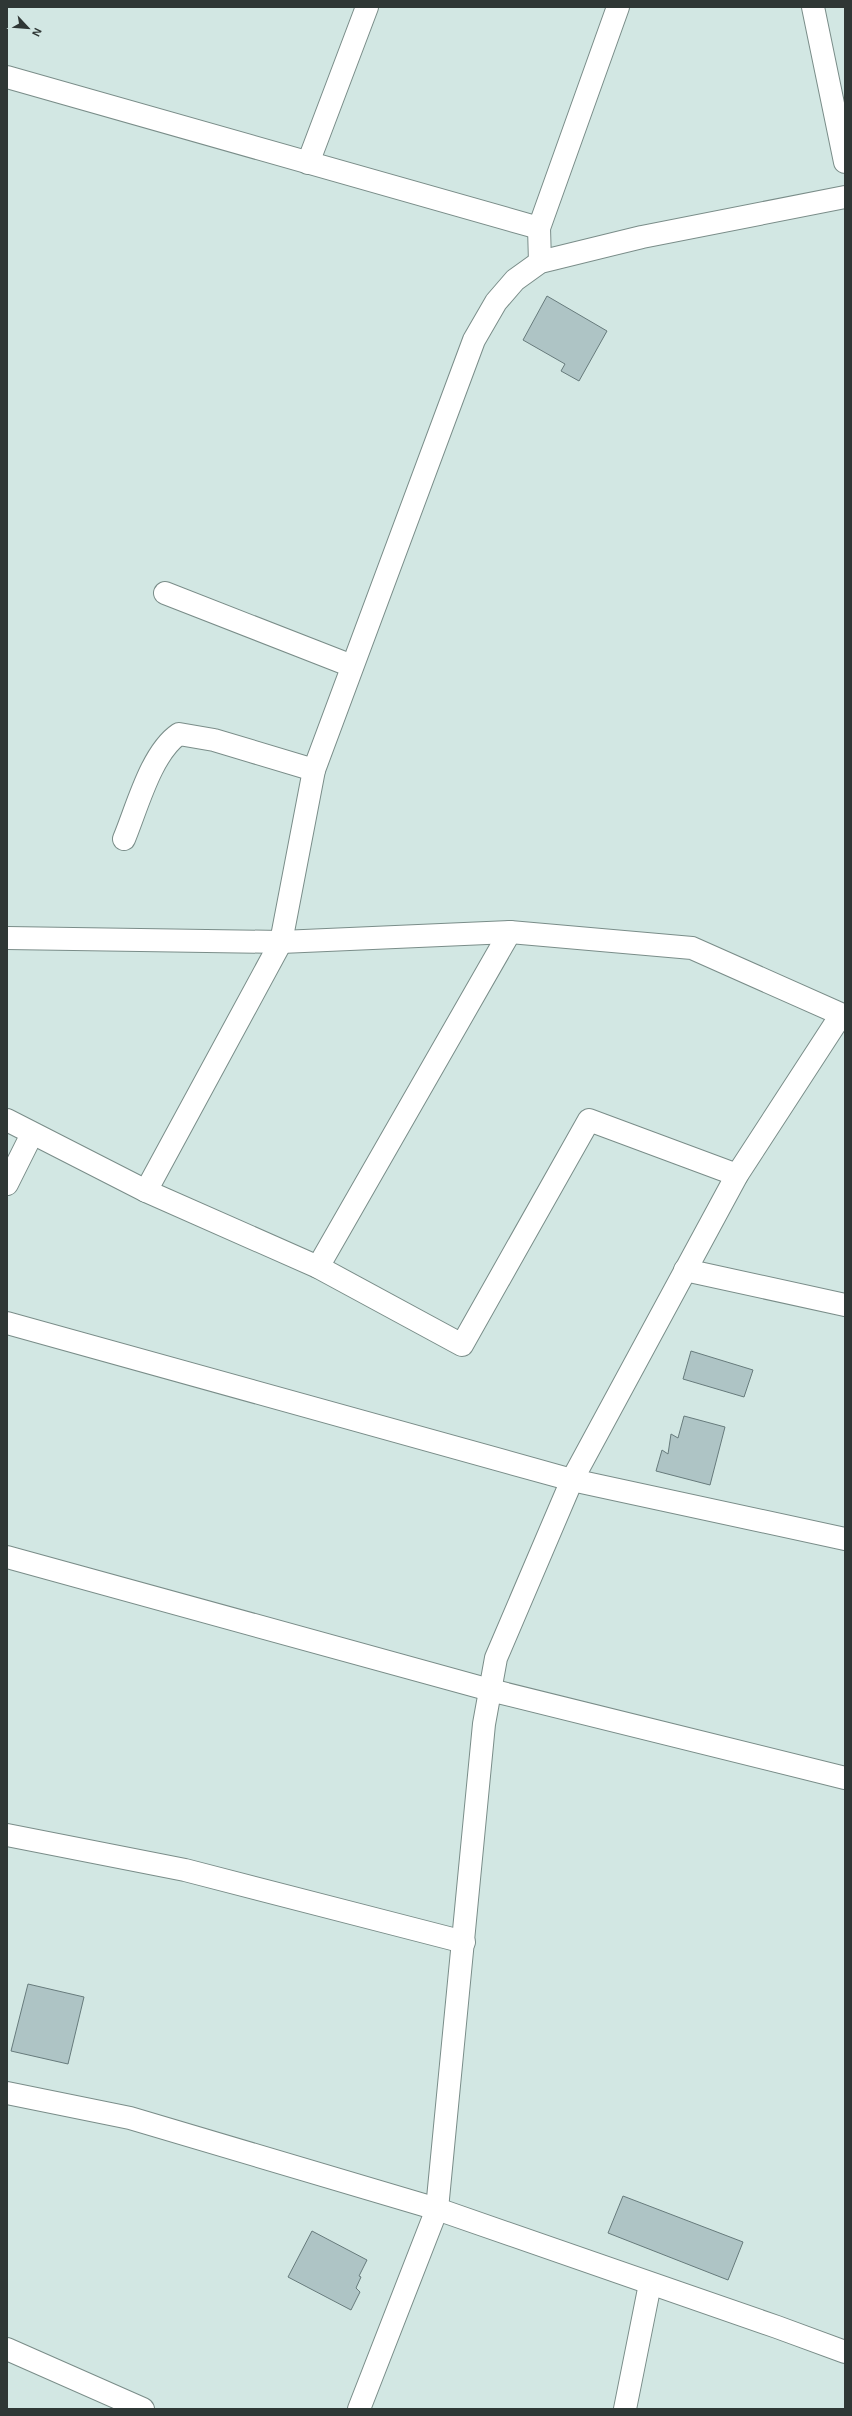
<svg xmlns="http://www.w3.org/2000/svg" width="852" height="2416" font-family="Helvetica,sans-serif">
<rect width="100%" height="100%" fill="#d2e7e3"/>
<g fill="#aec4c5" stroke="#677b7c">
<path d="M547,296L607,331L579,381L561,371L565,364L523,340Z"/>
<path d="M691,1351L753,1370L744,1397L683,1379Z"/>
<path d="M684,1416L725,1427L710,1485L656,1471L662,1450L668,1454L671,1434L678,1438Z"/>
<path d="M28,1984L84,1997L68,2064L11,2051Z"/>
<path d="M623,2196L743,2242L728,2280L608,2233Z"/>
<path d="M312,2231L367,2260L359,2276L361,2277L356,2288L360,2292L351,2310L288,2277Z"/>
</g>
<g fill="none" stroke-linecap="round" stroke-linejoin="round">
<defs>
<g id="minor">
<path d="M813,7L845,162"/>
<path d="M7,77L539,228"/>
<path d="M308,163L367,7"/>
<path d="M540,262L539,228L618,7"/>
<path d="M165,593L352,666"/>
<path d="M124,839C137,808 151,753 179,734L214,740L314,770"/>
<path d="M7,938L281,942L510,932L692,948L845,1016"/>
<path d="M7,1120L146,1191L318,1267L462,1345L589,1120L737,1175"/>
<path d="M7,1184L32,1134"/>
<path d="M146,1191L281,942L314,770L474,340L496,302L515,280L540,262L642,237L845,197"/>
<path d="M318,1267L510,932"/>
<path d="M685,1270L845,1305"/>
<path d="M7,1323L572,1480L845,1539"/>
<path d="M7,1557L490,1690L845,1778"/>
<path d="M7,1835L185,1870L464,1942"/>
<path d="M7,2093L130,2118L437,2209L777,2327L845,2352"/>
<path d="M7,2349L143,2409"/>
<path d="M359,2409L437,2209L484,1724L496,1658L572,1480L737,1175L841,1015"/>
<path d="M625,2409L650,2284"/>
</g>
</defs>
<use href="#minor" stroke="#7a8d89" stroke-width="24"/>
<use href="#minor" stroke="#fff" stroke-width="22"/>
</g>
<rect width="852" height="2416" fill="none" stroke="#2f3735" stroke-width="16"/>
<g transform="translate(28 28) rotate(116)" stroke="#d2e7e3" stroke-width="3" paint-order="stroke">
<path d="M0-3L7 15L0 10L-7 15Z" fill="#2f3735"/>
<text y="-6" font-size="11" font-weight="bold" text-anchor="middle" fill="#2f3735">N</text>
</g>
</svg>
